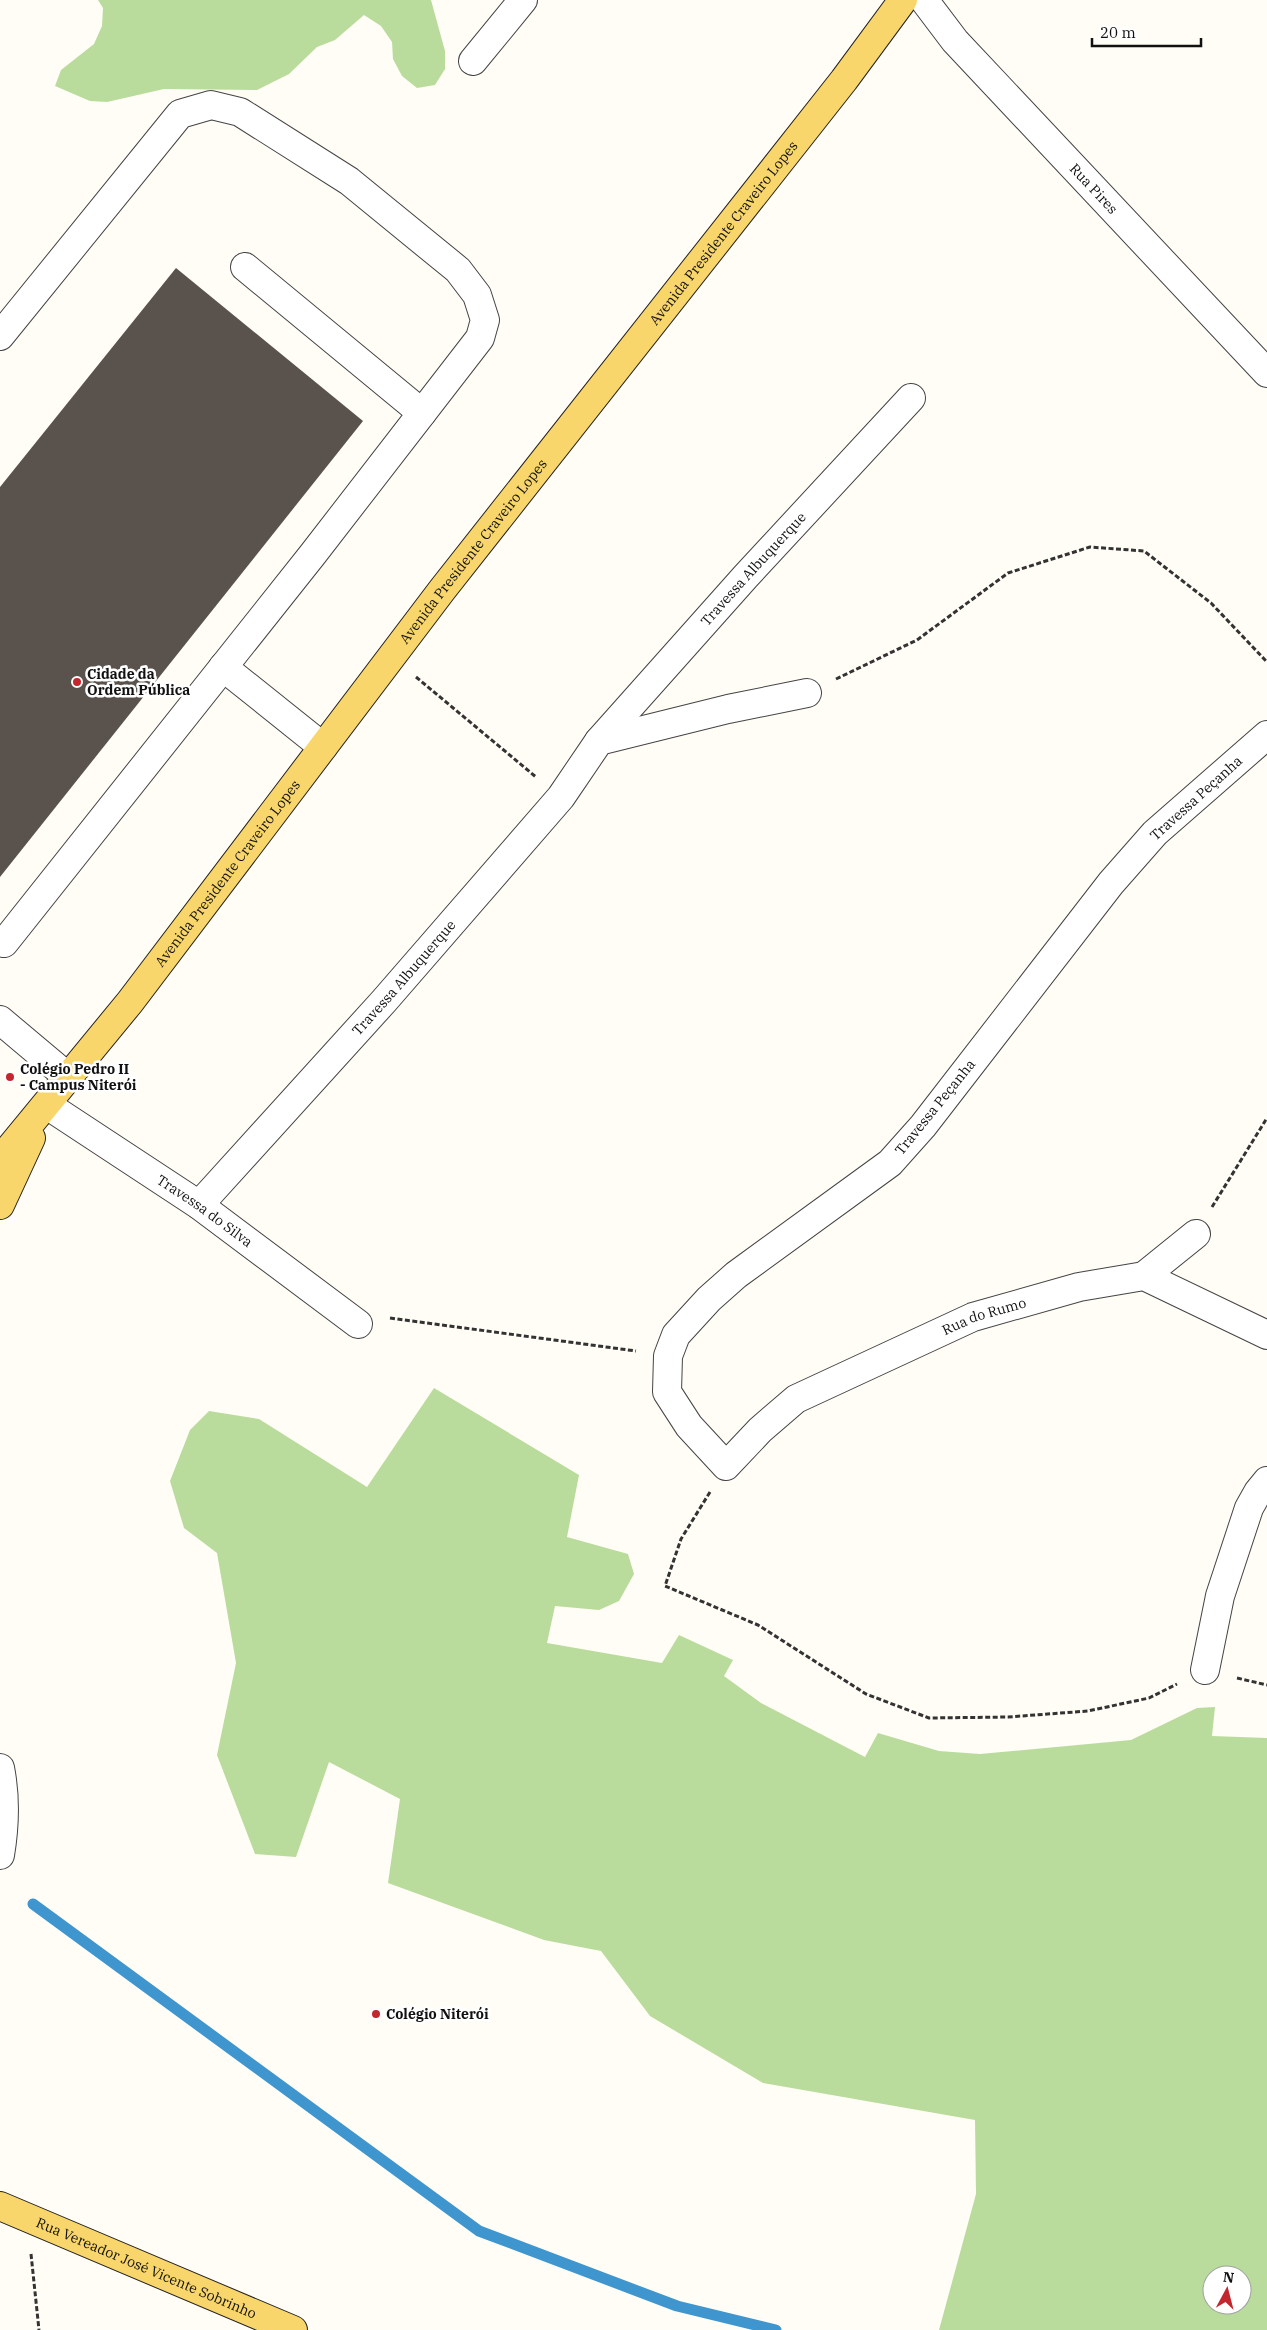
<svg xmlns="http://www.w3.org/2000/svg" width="1267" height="2330" font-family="'IBM Plex Serif',serif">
<rect width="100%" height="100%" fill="#fffdf5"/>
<g fill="#b9dc9c" fill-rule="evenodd">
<path d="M98,0H431L445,51V69L435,85L417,88L402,76L393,59L392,42L381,26L364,15L335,40L317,47L289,74L257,90L164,89L107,102L90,101L55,86L61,70L94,44L102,26L103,8Z"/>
<path d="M434,1388L579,1475L567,1537L628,1554L634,1574L619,1601L599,1610L555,1606L547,1643L662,1663L679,1635L733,1660L724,1676L761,1703L865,1757L878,1733L939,1751L980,1754L1131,1740L1197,1708L1215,1707L1212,1736L1267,1738V2330H939L976,2194L975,2120L763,2083L650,2016L601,1951L544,1940L388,1883L400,1799L329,1762L296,1857L255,1854L217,1755L236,1663L217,1553L184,1528L170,1481L190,1430L209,1411L259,1419L367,1487ZM1212,2275H1242V2305H1212Z"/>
</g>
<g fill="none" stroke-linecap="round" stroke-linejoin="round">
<path stroke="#3f96cf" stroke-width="11" d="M33,1904L479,2231L677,2306L776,2330"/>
</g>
<path fill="#5a524d" d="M176,268L363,421L0,877V487Z"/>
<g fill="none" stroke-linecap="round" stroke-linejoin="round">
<defs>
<g id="minor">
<path id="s1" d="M924,0L955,41L1267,373"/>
<path d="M473,61L523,0"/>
<path d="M245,267L422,413"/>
<path d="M0,336L180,114L211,105L240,112L349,181L458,270L477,295L485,320L480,338L313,554L4,943"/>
<path d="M223,667L323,747"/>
<path id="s2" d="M1267,735L1155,833L1111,883L923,1126L890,1163L736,1275L709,1299L676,1335L668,1356L667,1392L689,1426L726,1466L760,1430L796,1399L973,1317L1079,1287L1144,1276L1267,1335"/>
<path id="s3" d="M599,741L746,576L911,398"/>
<path d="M0,1020L69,1078"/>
<path id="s4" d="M47,1105L199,1205L358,1324"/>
<path id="s5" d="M199,1205L384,1001L561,797L599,741L728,709L807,693"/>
<path d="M1144,1276L1196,1234"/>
<path d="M1205,1670L1220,1596L1249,1508L1258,1492L1267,1481"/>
<path d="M0,1768C6,1798 5,1825 0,1855"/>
</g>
<g id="major">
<path id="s6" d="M0,1160L130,1002L442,590L844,80L903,0"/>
<path d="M0,1205L31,1138"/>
<path id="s7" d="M0,2206L293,2330"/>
</g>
</defs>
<use href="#minor" stroke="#444" stroke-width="30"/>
<use href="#major" stroke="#222" stroke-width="30"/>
<g stroke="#333" stroke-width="3" stroke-dasharray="5 2.5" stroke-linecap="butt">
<path d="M416,677L536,777"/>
<path d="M836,679L917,640L1008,573L1090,547L1144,551L1211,603L1267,662"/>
<path d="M1212,1207L1267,1118"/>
<path d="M390,1318L636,1351"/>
<path d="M710,1492L681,1539L665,1586L758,1625L866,1694L929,1718L1008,1717L1088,1711L1149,1698L1177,1684"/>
<path d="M1237,1678L1267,1685"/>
<path d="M31,2254L39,2330"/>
</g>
<use href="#minor" stroke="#fff" stroke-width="28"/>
<use href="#major" stroke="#f9d66b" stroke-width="28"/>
</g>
<g fill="#c4262e" stroke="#fff" stroke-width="2">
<circle cx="77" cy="682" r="5"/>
<circle cx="10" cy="1077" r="5"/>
<circle cx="376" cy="2014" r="5"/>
</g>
<g text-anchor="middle" stroke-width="5" stroke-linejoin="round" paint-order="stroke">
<g font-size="14" fill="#111" stroke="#fff">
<text dy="5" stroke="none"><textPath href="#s1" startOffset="254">Rua Pires</textPath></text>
<text dy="5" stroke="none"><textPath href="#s6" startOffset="1176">Avenida Presidente Craveiro Lopes</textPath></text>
<text dy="5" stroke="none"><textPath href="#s6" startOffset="771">Avenida Presidente Craveiro Lopes</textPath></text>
<text dy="5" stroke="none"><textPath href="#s3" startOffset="231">Travessa Albuquerque</textPath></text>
<text transform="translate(1196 798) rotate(-42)" y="5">Travessa Peçanha</text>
<text dy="5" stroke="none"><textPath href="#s6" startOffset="366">Avenida Presidente Craveiro Lopes</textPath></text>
<text dy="5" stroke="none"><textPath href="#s5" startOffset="306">Travessa Albuquerque</textPath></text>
<text transform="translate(935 1107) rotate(-51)" y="5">Travessa Peçanha</text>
<text dy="5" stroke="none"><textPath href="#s4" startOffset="190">Travessa do Silva</textPath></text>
<text dy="5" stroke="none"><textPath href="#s2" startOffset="1304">Rua do Rumo</textPath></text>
<text dy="5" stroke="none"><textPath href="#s7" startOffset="159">Rua Vereador José Vicente Sobrinho</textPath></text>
</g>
<g font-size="14" font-weight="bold" fill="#111" stroke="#fff" text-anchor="start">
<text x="87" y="679">Cidade da<tspan x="87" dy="16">Ordem Pública</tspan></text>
<text x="20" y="1074">Colégio Pedro II<tspan x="20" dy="16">- Campus Niterói</tspan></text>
<text x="386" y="2019">Colégio Niterói</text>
</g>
</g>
<g transform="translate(1227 2290) rotate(7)"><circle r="24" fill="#ffffff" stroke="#a0a0a0"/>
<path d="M0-4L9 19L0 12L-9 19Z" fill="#c4262e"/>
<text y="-8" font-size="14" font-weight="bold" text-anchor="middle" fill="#111111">N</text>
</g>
<path d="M1092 38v8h109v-8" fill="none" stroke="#111111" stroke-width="2.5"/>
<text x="1100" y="38" font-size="15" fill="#111111" stroke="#ffffff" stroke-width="4" paint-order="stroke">20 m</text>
</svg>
